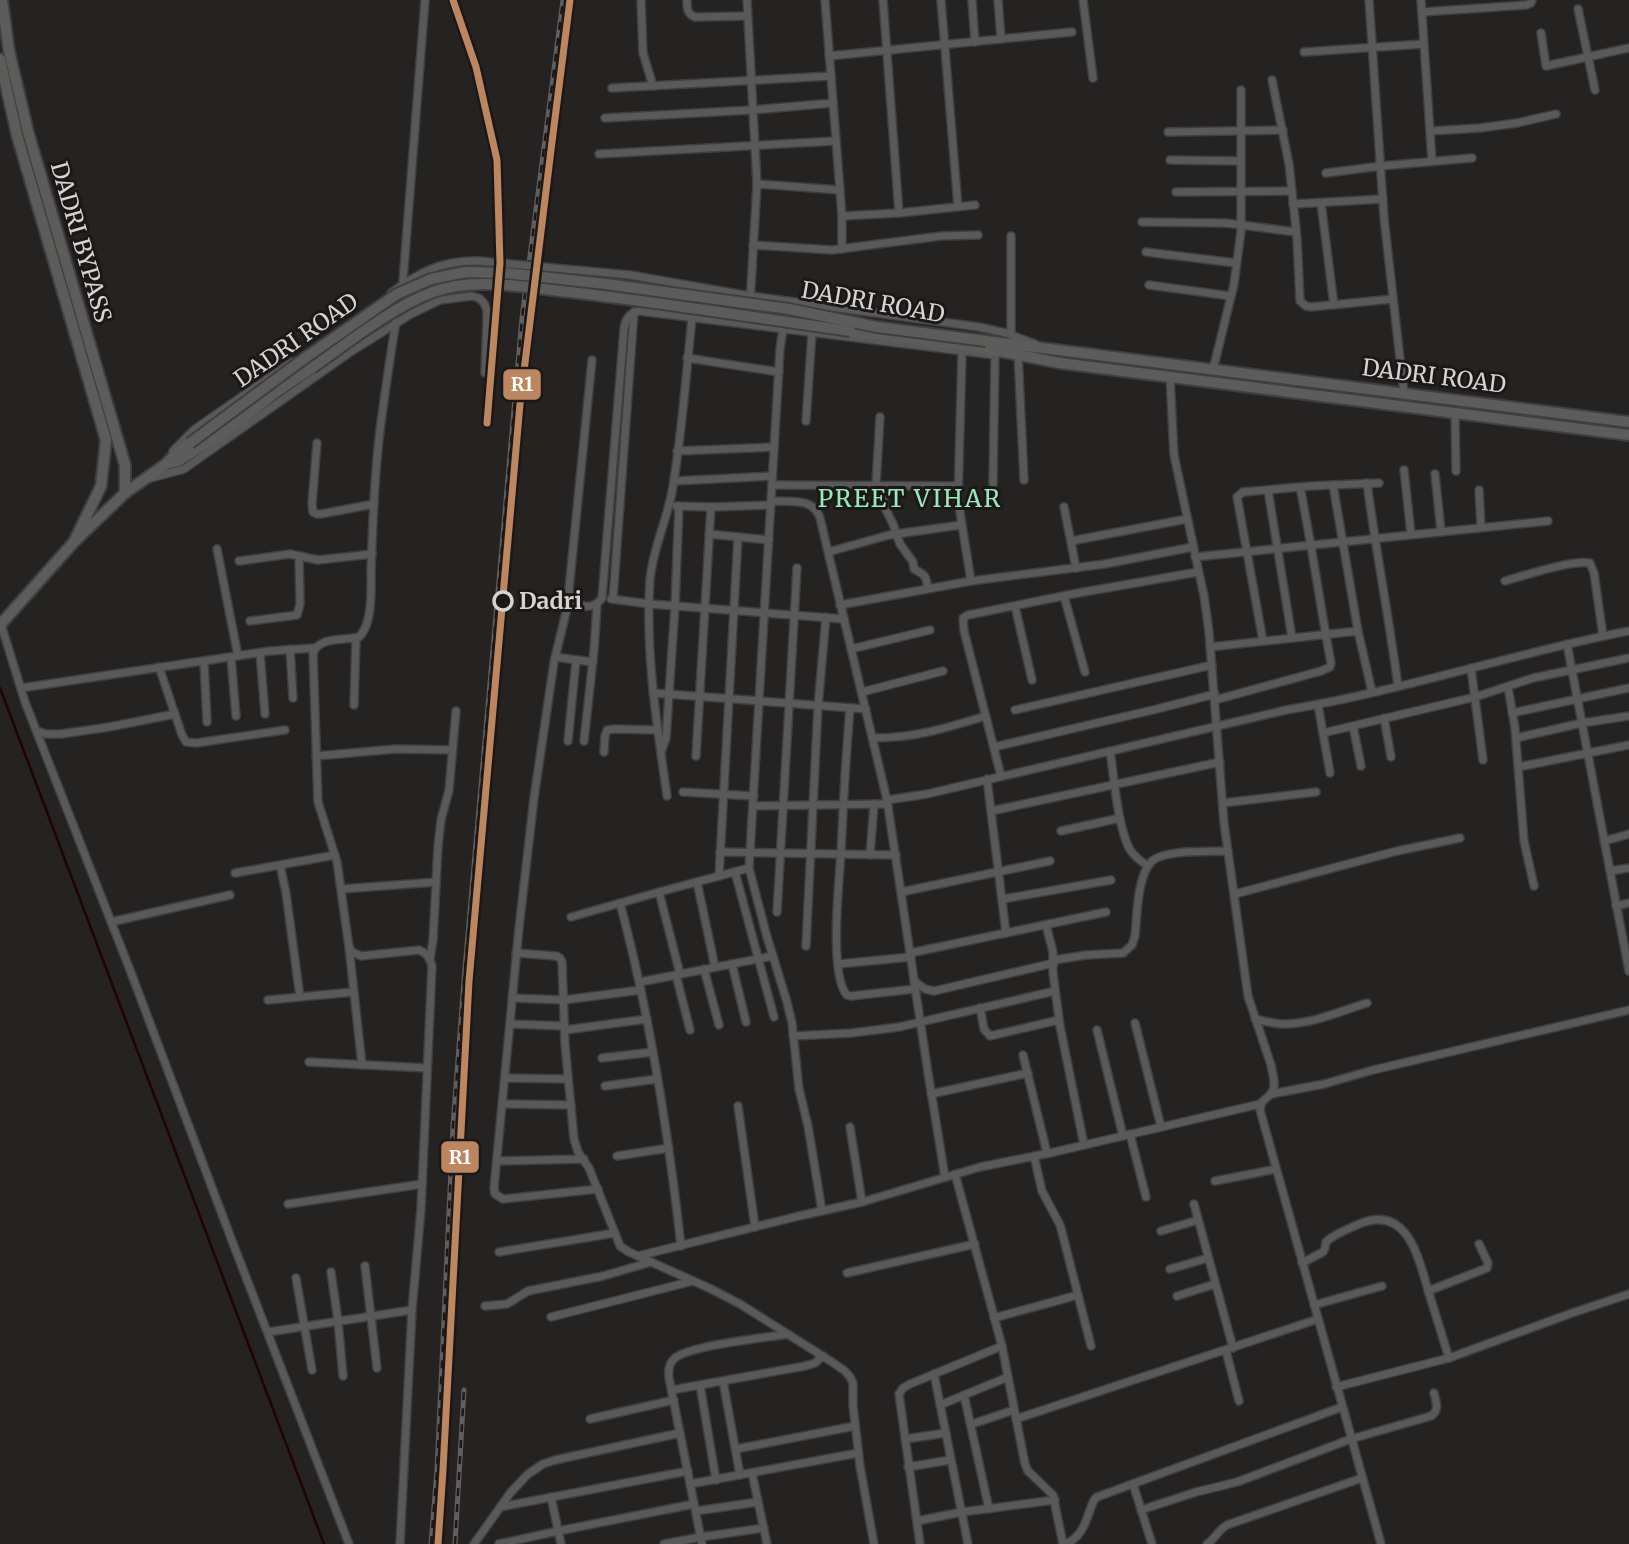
<svg xmlns="http://www.w3.org/2000/svg" width="1629" height="1544" font-family="Merriweather,serif">
<rect width="100%" height="100%" fill="#252222"/>
<g fill="none" stroke-linecap="round" stroke-linejoin="round">
<path stroke="#200305" stroke-width="2.5" d="M0,688L324,1544"/>
<defs>
<g id="street">
<path d="M641,0L643,53L653,86"/>
<path d="M687,0C687,8 687,14 695,17L747,16"/>
<path d="M747,0L757,184L749,321"/>
<path d="M825,0L842,216V249"/>
<path d="M883,0L899,213"/>
<path d="M941,0L958,207"/>
<path d="M972,0L975,42"/>
<path d="M998,0L1001,39"/>
<path d="M1083,0L1093,78"/>
<path d="M1369,0L1384,218L1404,394"/>
<path d="M1421,0L1432,161"/>
<path d="M1578,9L1595,90"/>
<path d="M1422,12L1526,5L1531,3L1532,0"/>
<path d="M1541,33L1546,66L1629,48"/>
<path d="M1304,52L1424,44"/>
<path d="M829,56L1072,32"/>
<path d="M1272,80L1289,164L1297,238L1300,301L1306,306L1311,307L1393,299"/>
<path d="M612,88L831,76"/>
<path d="M605,118L752,110L833,103"/>
<path d="M1430,131L1480,128L1517,123L1556,114"/>
<path d="M1168,132L1283,130"/>
<path d="M599,154L836,141"/>
<path d="M1170,160L1241,161"/>
<path d="M1326,173L1381,166L1472,158"/>
<path d="M757,184L840,190"/>
<path d="M1176,192L1291,191"/>
<path d="M1321,203L1334,305"/>
<path d="M1293,204L1383,199"/>
<path d="M842,216L899,213L975,205"/>
<path d="M1142,222L1226,223L1296,232"/>
<path d="M753,245L832,250L941,236L978,235"/>
<path d="M1146,252L1236,263"/>
<path d="M630,275L750,296L979,327L1006,333L1035,344"/>
<path d="M403,281L425,0"/>
<path d="M1149,285L1231,296"/>
<path d="M391,293C420,272 442,260 479,261"/>
<path d="M396,322C391,351 387,379 383,408C375,461 373,516 371,570C371,588 373,624 359,637C343,641 320,636 313,653L318,802L337,862L349,947L352,952L361,956L419,950C427,953 430,958 432,966L421,1209L412,1310L400,1544"/>
<path d="M783,329L780,349L749,868L767,937L787,1002L792,1023L799,1089L808,1126L822,1211"/>
<path d="M1011,335V236"/>
<path d="M962,352L958,500L971,581"/>
<path d="M1018,354L1024,480"/>
<path d="M687,358L779,372"/>
<path d="M592,360L569,589C573,606 591,613 602,598L624,329C625,320 629,313 639,311L995,355"/>
<path d="M1213,370L1234,284L1241,231V90"/>
<path d="M1170,377L1174,455L1204,596L1209,632L1224,823L1248,996L1271,1065L1274,1080V1088L1271,1094L1262,1102L1260,1110L1381,1544"/>
<path d="M1455,413L1456,471"/>
<path d="M806,421L812,332"/>
<path d="M317,443L312,504L313,512L317,514H321L374,504"/>
<path d="M173,451L195,429L292,362"/>
<path d="M677,451L774,447"/>
<path d="M1404,470L1411,534"/>
<path d="M1435,474L1441,531"/>
<path d="M151,478L184,469L352,351L411,314L440,300L472,296L479,298L484,303L487,310V320L485,373"/>
<path d="M674,481L772,476"/>
<path d="M1367,483C1376,551 1389,618 1398,686"/>
<path d="M993,484L995,352"/>
<path d="M772,485L958,486"/>
<path d="M876,485L880,417"/>
<path d="M1333,485L1358,631L1372,692"/>
<path d="M882,486L884,506L893,524L900,544L913,562L914,569C926,576 925,574 928,588"/>
<path d="M1268,490L1292,638"/>
<path d="M1479,490L1481,527"/>
<path d="M771,501C790,502 813,497 820,518L887,800L928,1073L945,1177"/>
<path d="M676,506L711,507L771,505"/>
<path d="M1064,507L1076,568"/>
<path d="M709,534L769,540"/>
<path d="M1071,541L1187,519"/>
<path d="M217,549L238,656"/>
<path d="M828,552L889,535L961,525"/>
<path d="M1195,557L1548,521"/>
<path d="M239,561L290,554L318,560L372,554"/>
<path d="M1505,581C1526,575 1571,560 1590,563L1594,573L1603,636"/>
<path d="M570,596L554,662L534,798L519,928L494,1188L495,1194L503,1199L598,1189"/>
<path d="M1064,596L1085,672"/>
<path d="M611,599L650,604L844,619"/>
<path d="M613,599L634,312"/>
<path d="M840,605L971,581L1105,564L1193,547"/>
<path d="M1015,606L1032,680"/>
<path d="M0,621L25,702L130,970L234,1246L349,1544"/>
<path d="M250,621L297,615L300,604L299,556"/>
<path d="M1263,641L1237,497L1243,492L1311,486L1379,483"/>
<path d="M1567,644L1629,971"/>
<path d="M1210,647L1358,631"/>
<path d="M290,649L293,698"/>
<path d="M851,649L930,630"/>
<path d="M260,653L265,714"/>
<path d="M231,657L236,716"/>
<path d="M555,657L593,662"/>
<path d="M204,661L207,722"/>
<path d="M159,667L182,735L186,742L196,743L285,730"/>
<path d="M1471,668L1483,760"/>
<path d="M1508,687L1515,728L1524,841L1534,886"/>
<path d="M21,688L270,651L314,648"/>
<path d="M862,692L943,671"/>
<path d="M653,693L866,709"/>
<path d="M1215,700L1321,671L1330,667L1331,663C1320,605 1312,546 1300,487"/>
<path d="M354,705L356,638"/>
<path d="M1318,705L1330,773"/>
<path d="M850,708C846,756 843,805 841,853C839,881 829,976 847,995L851,996L915,989"/>
<path d="M1015,710L1212,665"/>
<path d="M1512,713L1629,688"/>
<path d="M1384,718L1391,757"/>
<path d="M1353,726L1361,766"/>
<path d="M37,731L46,734H61L109,727L175,714"/>
<path d="M1323,733L1475,697L1533,678L1629,658"/>
<path d="M873,738C916,738 945,728 986,716"/>
<path d="M1516,738L1582,723L1629,716"/>
<path d="M568,741L576,660"/>
<path d="M584,741L594,650L597,605"/>
<path d="M994,747L1157,709L1215,694"/>
<path d="M1110,751C1114,776 1118,832 1131,851C1135,857 1142,862 1148,866"/>
<path d="M604,752L605,736L607,730L615,729L658,730"/>
<path d="M661,752L666,738L667,724L675,606L679,506"/>
<path d="M316,756L396,749L452,750"/>
<path d="M696,756L711,507"/>
<path d="M1518,767L1629,745"/>
<path d="M1001,776L964,631L963,618L968,615L1078,593L1198,572"/>
<path d="M987,779L1006,933"/>
<path d="M683,792L754,796"/>
<path d="M667,796C657,725 645,652 650,579C653,549 666,522 672,492C682,435 686,375 692,318"/>
<path d="M887,800L927,794L1286,710C1402,691 1514,653 1629,631"/>
<path d="M1223,803L1316,792"/>
<path d="M753,806L887,804"/>
<path d="M991,811L1220,762"/>
<path d="M1061,831L1120,818"/>
<path d="M1604,841L1629,834"/>
<path d="M720,852L896,855"/>
<path d="M870,855L874,804"/>
<path d="M280,865L286,893L300,997"/>
<path d="M1610,871L1629,868"/>
<path d="M735,872L774,1017"/>
<path d="M235,873L335,855"/>
<path d="M719,876L738,537"/>
<path d="M697,882L715,967"/>
<path d="M341,889L436,882"/>
<path d="M659,892L680,974"/>
<path d="M901,892L1050,861"/>
<path d="M1235,894L1397,851L1460,838"/>
<path d="M1003,899L1111,880"/>
<path d="M620,903C650,1015 668,1130 681,1246"/>
<path d="M1616,906L1629,903"/>
<path d="M777,912L797,568"/>
<path d="M571,917L659,892L749,868"/>
<path d="M111,922L230,895"/>
<path d="M1046,925L1053,952V973L1060,1026L1084,1145"/>
<path d="M806,946L818,706L826,617"/>
<path d="M349,947L362,1065"/>
<path d="M516,953L556,956L560,958L562,962L565,1044L574,1139L578,1152L589,1168L620,1246L629,1252L711,1289L740,1304L832,1362L845,1371L850,1377L853,1383V1405L860,1466L874,1544"/>
<path d="M910,953L1106,912"/>
<path d="M430,959L433,940L438,846L441,820L449,790L456,711"/>
<path d="M1054,960L1086,955L1123,953L1132,945L1135,936C1137,917 1137,875 1152,861C1166,849 1209,852 1228,851"/>
<path d="M732,964L746,1022"/>
<path d="M838,964L911,957"/>
<path d="M704,969L719,1025"/>
<path d="M676,975L690,1030"/>
<path d="M914,981L925,989L934,991L1054,963"/>
<path d="M640,982L773,956"/>
<path d="M512,998L564,1000L641,990"/>
<path d="M268,1000L353,992"/>
<path d="M980,1008L984,1029L990,1036L1059,1020"/>
<path d="M1255,1019C1265,1021 1274,1024 1284,1024C1312,1024 1341,1011 1367,1003"/>
<path d="M1135,1023L1161,1127"/>
<path d="M510,1024L565,1026"/>
<path d="M565,1030L647,1019"/>
<path d="M1097,1030L1123,1136"/>
<path d="M793,1036L852,1033L899,1027L1055,991"/>
<path d="M1023,1055L1047,1153"/>
<path d="M602,1058L653,1052"/>
<path d="M309,1062L427,1068"/>
<path d="M505,1078L568,1079"/>
<path d="M605,1086L657,1079"/>
<path d="M931,1094L1028,1073"/>
<path d="M1271,1094L1324,1084L1373,1070L1629,1010"/>
<path d="M502,1104L571,1105"/>
<path d="M738,1106L755,1227"/>
<path d="M850,1127L862,1202"/>
<path d="M1130,1134L1146,1197"/>
<path d="M617,1156L669,1148"/>
<path d="M1034,1156L1042,1191L1060,1225L1063,1236L1091,1346"/>
<path d="M497,1161L584,1159"/>
<path d="M955,1174L1002,1346L1025,1464L1028,1471L1053,1495L1063,1544"/>
<path d="M1215,1181L1276,1169"/>
<path d="M288,1204L422,1184"/>
<path d="M1194,1204L1233,1348"/>
<path d="M1161,1231L1198,1220"/>
<path d="M499,1252L615,1233"/>
<path d="M638,1256L799,1216L862,1202L980,1167L1050,1153L1260,1104"/>
<path d="M1302,1263L1323,1252L1325,1248L1326,1242C1334,1234 1348,1229 1359,1224C1407,1204 1418,1256 1428,1290C1435,1313 1442,1335 1449,1358"/>
<path d="M365,1266L377,1368"/>
<path d="M1170,1269L1208,1258"/>
<path d="M331,1272L338,1321L343,1376"/>
<path d="M847,1273L975,1244"/>
<path d="M296,1278L312,1370"/>
<path d="M1428,1291L1487,1268L1488,1263L1479,1244"/>
<path d="M1177,1296L1215,1284"/>
<path d="M1314,1305L1382,1286"/>
<path d="M485,1306L507,1304L528,1291L603,1276L651,1262"/>
<path d="M551,1317L693,1281"/>
<path d="M994,1318L1078,1295"/>
<path d="M268,1332L412,1310"/>
<path d="M1226,1351L1239,1401"/>
<path d="M934,1374L968,1544"/>
<path d="M723,1381L740,1475"/>
<path d="M700,1385L716,1480"/>
<path d="M1336,1387L1449,1358L1572,1313L1629,1294"/>
<path d="M672,1390L805,1366L815,1363L823,1356"/>
<path d="M964,1395L989,1509"/>
<path d="M940,1405L1008,1377"/>
<path d="M590,1419L674,1400"/>
<path d="M1016,1419L1318,1319"/>
<path d="M972,1424L1014,1410"/>
<path d="M905,1439L946,1433"/>
<path d="M736,1449L855,1426"/>
<path d="M908,1467L950,1460"/>
<path d="M752,1473L767,1544"/>
<path d="M690,1484L858,1453"/>
<path d="M1133,1484L1152,1544"/>
<path d="M551,1497L561,1544"/>
<path d="M500,1507L688,1471"/>
<path d="M1141,1510L1196,1492L1237,1482L1351,1439L1431,1416C1440,1410 1436,1402 1434,1393"/>
<path d="M696,1511L758,1502"/>
<path d="M917,1521L962,1512L1055,1500"/>
<path d="M474,1544L511,1492L528,1474L543,1464L555,1460L680,1433"/>
<path d="M499,1544L558,1531L694,1504"/>
<path d="M664,1544L701,1537L764,1528"/>
<path d="M702,1544L669,1378C668,1370 669,1363 675,1358C692,1345 764,1338 788,1334"/>
<path d="M920,1544L899,1394L903,1388L910,1384L1002,1346"/>
<path d="M1066,1544C1085,1535 1086,1518 1094,1500L1097,1497L1342,1407"/>
<path d="M1207,1544C1215,1539 1218,1530 1227,1525L1362,1478"/>
</g>
<g id="secondary">
<path d="M2,0L9,51L28,132L125,465V493"/>
<path d="M0,59L17,135L106,440L101,486L74,542"/>
<path d="M850,331L983,348L1060,363L1629,435"/>
<path d="M986,341L1629,422"/>
<path d="M166,464L178,461L229,429L276,392L312,368"/>
<path d="M0,625L74,542L97,520L125,493L166,464L176,453L190,443"/>
</g>
</defs>
<use href="#street" stroke="#403f3f" stroke-width="10"/>
<use href="#secondary" stroke="#403f3f" stroke-width="14"/>
<use href="#street" stroke="#5a5959" stroke-width="7"/>
<use href="#secondary" stroke="#5c5c5b" stroke-width="10"/>
<defs>
<g id="rail">
<path d="M453,0L476,67L497,160L500,263L487,423"/>
<path d="M431,1544L437,1470L453,1126L464,980L522,318L563,0"/>
<path d="M455,1544L464,1390"/>
</g>
</defs>
<use href="#rail" stroke="#605e5e" stroke-width="5"/>
<use href="#rail" stroke="#1d1818" stroke-width="2.5" stroke-dasharray="8" stroke-linecap="butt"/>
<defs>
<path id="street-bridge" d="M479,261L630,275"/>
<g id="secondary-bridge">
<path d="M312,368C348,343 392,307 433,292C476,276 526,288 570,292C664,303 757,318 850,331"/>
<path d="M190,443L305,358L397,294L431,279L466,272L505,273L606,284L789,309L877,327L986,341"/>
</g>
</defs>
<use href="#street-bridge" stroke="#403f3f" stroke-width="10" stroke-linecap="butt"/>
<use href="#secondary-bridge" stroke="#403f3f" stroke-width="14" stroke-linecap="butt"/>
<use href="#street-bridge" stroke="#5a5959" stroke-width="7"/>
<use href="#secondary-bridge" stroke="#5c5c5b" stroke-width="10"/>
<defs>
<g id="rail-1">
<path d="M453,0L476,67L497,160L500,263L487,423"/>
<path d="M438,1544L443,1470L469,981L520,404L551,150L570,0"/>
</g>
</defs>
<use href="#rail-1" stroke="#1d1818" stroke-width="12"/>
<use href="#rail-1" stroke="#bb8660" stroke-width="7"/>
</g>
<circle fill="#1d1818" stroke="#d6d3d3" stroke-width="3.5" cx="503" cy="601" r="9"/>
<g text-anchor="middle" stroke-width="6" stroke-linejoin="round" paint-order="stroke">
<g font-size="23" fill="#d6d3d3" stroke="#1d1818">
<text transform="translate(81 242) rotate(74)" y="8">DADRI BYPASS</text>
<text transform="translate(873 302) rotate(10)" y="8">DADRI ROAD</text>
<text transform="translate(296 340) rotate(-35)" y="8">DADRI ROAD</text>
<text transform="translate(1434 376) rotate(7)" y="8">DADRI ROAD</text>
</g>
<g font-size="23" font-weight="bold" fill="#d6d3d3" stroke="#1d1818" text-anchor="start">
<text x="519" y="609">Dadri</text>
</g>
<g font-size="24" letter-spacing="2" fill="#99e7ba" stroke="#1d1818">
<text x="910" y="507">PREET VIHAR</text>
</g>
</g>
<g stroke="#1d1818" stroke-width="2.5">
<rect x="502" y="368" width="40" height="33" rx="7" fill="#bb8660"/>
<rect x="440" y="1140" width="40" height="34" rx="7" fill="#bb8660"/>
</g>
<g font-size="19" text-anchor="middle" font-weight="bold" fill="#fff">
<text x="522" y="391">R1</text>
<text x="460" y="1164">R1</text>
</g>
</svg>
